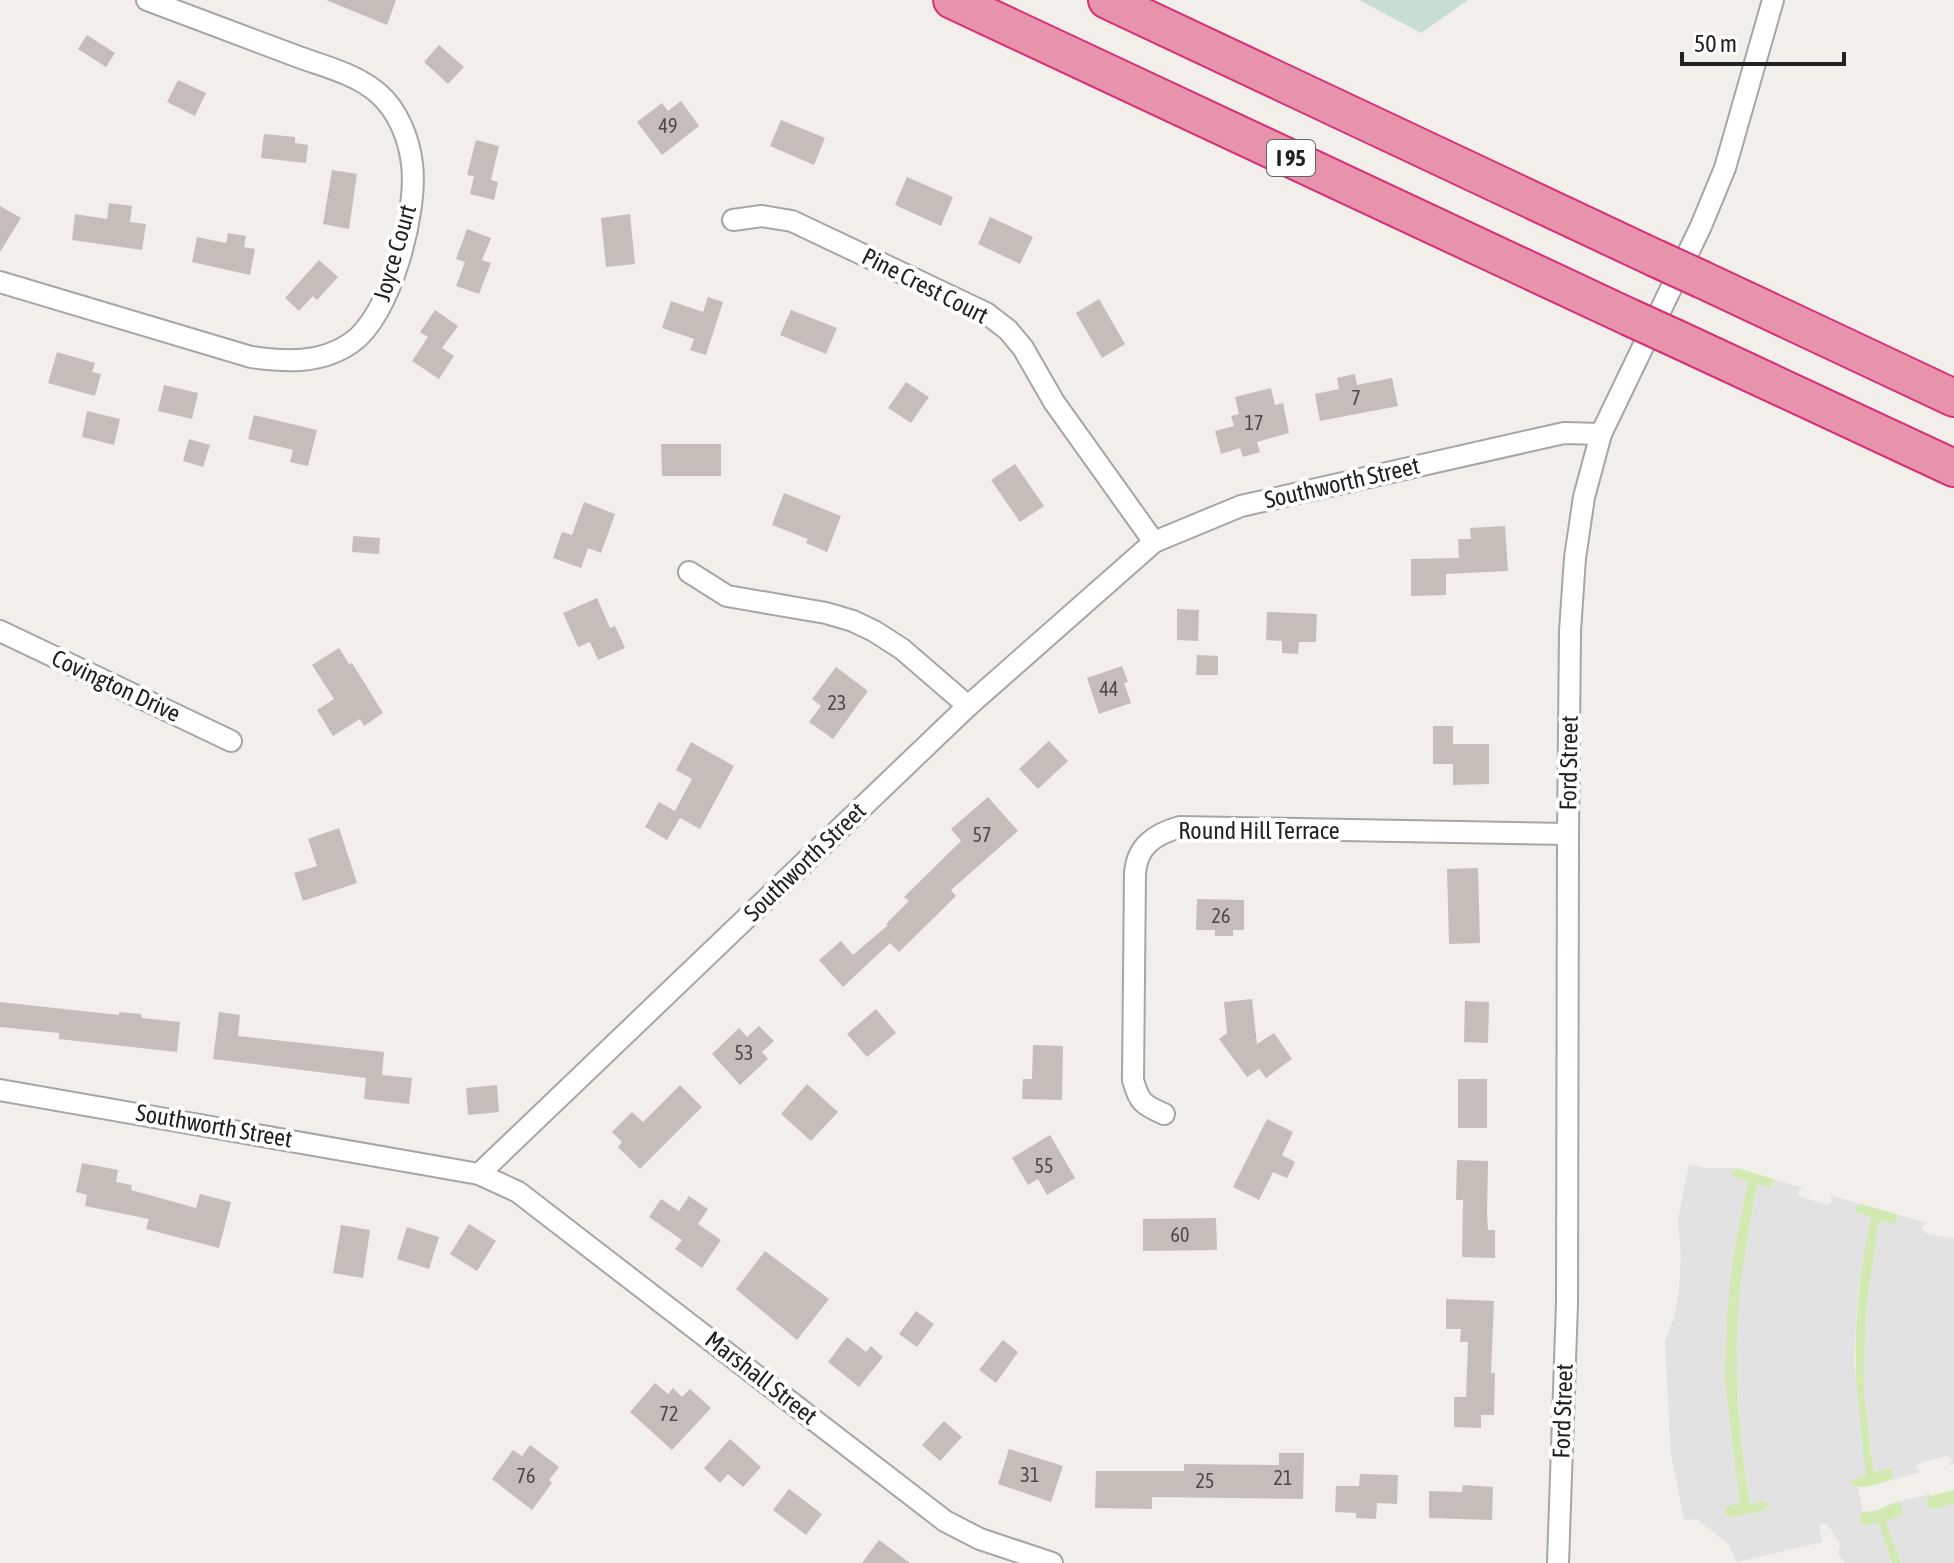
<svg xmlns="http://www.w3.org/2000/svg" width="1954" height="1563" font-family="'Asap Condensed',sans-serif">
<rect width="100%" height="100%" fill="#f2eee9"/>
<g fill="#d2eab1">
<path d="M1738,1168L1773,1179L1775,1182L1770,1188L1757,1185C1735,1296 1730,1391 1750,1503L1766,1501L1769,1506L1763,1511L1730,1518L1724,1513L1725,1507L1740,1502C1734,1461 1727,1420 1725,1379C1723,1312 1733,1246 1748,1182L1733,1177L1732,1171Z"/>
<path d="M1861,1204L1896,1214L1898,1217L1894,1224L1879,1221C1866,1312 1859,1379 1874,1471L1891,1468L1894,1477C1885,1484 1864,1488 1852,1487L1850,1481L1866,1475C1852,1388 1851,1304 1871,1218L1856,1212V1207Z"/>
<path d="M1954,1490V1504L1933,1510L1926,1506L1927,1497Z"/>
<path d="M1896,1502L1902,1505L1903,1514L1886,1522L1901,1563H1892L1878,1523L1865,1526L1859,1521L1861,1512L1875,1511Z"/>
</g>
<path fill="#c6dfd1" d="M1359,0H1468L1421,33Z"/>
<g fill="#e2e2e2">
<path d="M1689,1164L1704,1168H1736L1732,1171L1733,1176L1748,1181L1733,1256L1727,1316L1725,1380L1740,1503L1725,1507L1724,1513L1730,1518L1763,1511L1769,1506L1766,1501L1750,1504L1741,1440L1736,1348L1740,1285L1757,1184L1772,1188L1775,1185L1773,1179L1804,1188L1799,1189L1798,1196L1827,1205L1833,1201L1830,1195L1861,1204L1856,1207V1212L1871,1217L1858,1288L1854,1361L1866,1476L1853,1479L1850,1483L1858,1488L1863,1512L1859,1515L1860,1523L1865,1526L1878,1522L1892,1563H1845L1838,1554L1840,1544L1830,1528L1824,1523L1819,1526L1822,1542L1737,1562L1729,1545L1699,1520L1684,1519L1671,1454L1665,1341L1674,1318L1679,1292L1681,1257L1678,1219Z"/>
<path d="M1896,1214L1926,1223L1922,1228L1925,1233L1954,1239V1464L1949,1465L1952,1459L1946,1456L1917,1464L1916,1468L1920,1472L1889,1481L1894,1477L1891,1468L1874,1472L1864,1396V1349L1866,1307L1879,1220L1894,1224L1898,1217Z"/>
<path d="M1931,1494L1925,1501L1930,1510L1954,1504V1563H1901L1886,1521L1903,1514L1902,1505L1896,1502Z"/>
</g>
<g fill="#c7bdb8">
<path d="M326,0H396L387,25Z"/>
<path d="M87,35L115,53L106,67L78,49Z"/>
<path d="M439,45L464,67L448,84L424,62Z"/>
<path d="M178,80L206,93L195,116L167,102Z"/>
<path d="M681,101L699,126L662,155L637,122L662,103L668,111Z"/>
<path d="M781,120L825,138L814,165L770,146Z"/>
<path d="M264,134L295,137V143L308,145L306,163L261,158Z"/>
<path d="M476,140L499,146L491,180L498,182L494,200L470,194L474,176L467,175Z"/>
<path d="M332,170L357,174L349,229L323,224Z"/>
<path d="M907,177L953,197L941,226L895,205Z"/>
<path d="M109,203L132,206L130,222L146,224L142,250L72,240L75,214L107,219Z"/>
<path d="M0,206L21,218L0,252Z"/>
<path d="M630,214L635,264L606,267L601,218Z"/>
<path d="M990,217L1033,237L1020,264L978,244Z"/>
<path d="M467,229L491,238L482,260L491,263L479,294L456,286L465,262L456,259Z"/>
<path d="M228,233L246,236L244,247L255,249L250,275L192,262L197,237L226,243Z"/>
<path d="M319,260L338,277L317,300L313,296L299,311L285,298Z"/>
<path d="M708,297L723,302L706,355L690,350L694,339L662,328L671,301L703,312Z"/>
<path d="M1099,299L1125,344L1102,358L1076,313Z"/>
<path d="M435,310L458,326L442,348L454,356L439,379L412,361L428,337L420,332Z"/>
<path d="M791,310L837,328L826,354L780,335Z"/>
<path d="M57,352L95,363L92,372L101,374L95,396L48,383Z"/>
<path d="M1355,374L1357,385L1392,378L1398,406L1320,421L1315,394L1339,389L1337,378Z"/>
<path d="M906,382L929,397L911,423L888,408Z"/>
<path d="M164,385L198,393L192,419L158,411Z"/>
<path d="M1271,388L1275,405L1283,403L1289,433L1257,442L1260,452L1243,457L1240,448L1221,454L1215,431L1234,426L1231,416L1239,414L1235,397Z"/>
<path d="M87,411L120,419L114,445L82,437Z"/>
<path d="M254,415L317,430L308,466L290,462L293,450L248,439Z"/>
<path d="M189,439L210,445L203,467L183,461Z"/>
<path d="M661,444H721V476H662Z"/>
<path d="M1015,464L1044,506L1020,522L991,480Z"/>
<path d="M784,493L841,516L827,552L806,543L808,539L772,525Z"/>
<path d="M584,502L615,514L601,553L588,548L581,568L553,558L562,532L572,535Z"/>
<path d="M1505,526L1508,571L1446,574V595L1411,596V559L1459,558L1458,539H1471L1470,528Z"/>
<path d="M353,536L380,538L379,554L352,552Z"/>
<path d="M597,598L610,628L615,626L625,648L598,660L590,642L578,647L563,613Z"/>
<path d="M1177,609L1199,610L1198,641L1177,640Z"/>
<path d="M1267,612L1317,614L1316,642H1299L1298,654L1282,653V641L1266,640Z"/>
<path d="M339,648L349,664L352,663L383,713L364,726L360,719L333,736L317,710L334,699L312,665Z"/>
<path d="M1197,655L1218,656V675H1196Z"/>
<path d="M1122,666L1128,682L1124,683L1131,703L1099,714L1087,678Z"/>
<path d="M836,667L868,691L833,739L809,722L821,706L812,699Z"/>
<path d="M1433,726H1453V744H1489V784L1453,785V764H1433Z"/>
<path d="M1049,741L1068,761L1038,789L1019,769Z"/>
<path d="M691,742L734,766L700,829L680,818L667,840L645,827L659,802L675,811L692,779L676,770Z"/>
<path d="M988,797L1018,831L951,890L956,896L899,952L890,943L843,987L819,960L841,941L853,955L888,925L886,924L909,901L904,897L961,841L951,829Z"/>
<path d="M339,828L357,883L303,901L294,873L317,866L308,839Z"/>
<path d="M1478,868L1480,943L1449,944L1447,869Z"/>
<path d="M1197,899L1244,900V930H1233V936H1215V930H1196Z"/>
<path d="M1252,999L1257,1044L1274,1033L1292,1059L1266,1078L1259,1069L1247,1077L1219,1039L1227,1033L1224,1002Z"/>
<path d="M1465,1001L1489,1002L1488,1043L1464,1042Z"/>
<path d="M0,1002L119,1015V1012L141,1014L142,1018L180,1022L177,1052L59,1039V1033L0,1027Z"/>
<path d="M876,1009L896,1033L867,1057L847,1034Z"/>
<path d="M219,1012L240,1015L238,1036L384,1052L382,1075L412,1078L409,1104L364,1099L366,1078L213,1059Z"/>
<path d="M759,1026L774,1041L762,1052L768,1059L740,1085L712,1054L739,1028L747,1037Z"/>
<path d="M1033,1045L1063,1046L1062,1100L1022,1099L1023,1079H1032Z"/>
<rect x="1458" y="1079" width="29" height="49"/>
<path d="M807,1084L838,1112L811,1141L781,1114Z"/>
<path d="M497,1085L499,1112L468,1115L466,1088Z"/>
<path d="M680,1085L702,1107L640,1169L618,1147L622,1142L612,1132L632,1112L643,1122Z"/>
<path d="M1267,1119L1293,1132L1282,1155L1295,1162L1287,1178L1273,1172L1259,1200L1233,1187Z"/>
<path d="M1050,1135L1075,1178L1047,1195L1038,1179L1028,1185L1012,1158Z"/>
<path d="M1457,1160L1488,1161L1487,1214L1488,1230H1495V1258L1462,1257L1463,1200H1456Z"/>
<path d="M82,1163L118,1170L116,1182L132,1185L131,1190L196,1208L200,1194L231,1202L219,1248L146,1229L149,1219L85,1206L87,1195L76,1192Z"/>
<path d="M689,1196L708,1209L698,1224L721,1240L702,1268L675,1249L682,1240L649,1217L661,1199L679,1211Z"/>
<path d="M1216,1218L1217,1250L1143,1251V1219Z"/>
<path d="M469,1224L496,1241L477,1271L450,1254Z"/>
<path d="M341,1225L370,1230L363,1278L333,1273Z"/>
<path d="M407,1227L439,1237L429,1269L397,1259Z"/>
<path d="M765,1251L829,1299L797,1340L736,1289Z"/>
<path d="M1446,1299L1494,1301L1491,1373H1495L1494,1415H1481V1428L1454,1427V1397H1466L1468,1342H1460L1461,1329H1446Z"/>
<path d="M916,1311L934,1324L917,1347L899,1334Z"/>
<path d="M847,1337L866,1352L871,1346L883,1357L859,1387L828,1362Z"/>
<path d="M1003,1340L1018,1352L996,1383L979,1370Z"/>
<path d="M655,1383L668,1394L673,1388L682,1397L690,1389L711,1408L672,1450L630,1412Z"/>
<path d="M944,1421L962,1437L940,1461L922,1445Z"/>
<path d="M730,1439L761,1467L743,1487L728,1474L720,1483L704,1468Z"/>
<path d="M530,1445L559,1467L549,1480L552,1483L532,1510L492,1479L513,1450L522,1456Z"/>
<path d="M1009,1449L1063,1466L1051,1502L998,1484Z"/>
<path d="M1279,1453H1304L1303,1499L1152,1497V1509L1095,1508L1096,1471H1184V1464L1279,1465Z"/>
<path d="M1360,1474L1398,1475L1397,1504L1377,1503L1376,1519L1356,1518V1513L1335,1512L1336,1486H1359Z"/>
<path d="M1463,1485L1493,1487L1492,1520L1429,1518V1491L1462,1492Z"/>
<path d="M789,1489L822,1514L806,1535L773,1510Z"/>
<path d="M879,1540L910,1563H862Z"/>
</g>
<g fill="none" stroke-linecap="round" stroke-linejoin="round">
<defs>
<g id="street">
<path d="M733,220L762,216L792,221L986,313L1008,330L1023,348L1054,402L1154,542"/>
<path d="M0,282L251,357C285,362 321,364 351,343C391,316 418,211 412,164C409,138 398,111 379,94C357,74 323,66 296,56C246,37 197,19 147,0"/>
<path d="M689,572L727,596L826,613L853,621L874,631L902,649L968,706"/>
<path d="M0,631L231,741"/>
<path d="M0,1090L479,1174L518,1192L945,1521L980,1539L1052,1563"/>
<path d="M1164,1114C1143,1105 1139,1102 1133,1080L1135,873C1137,846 1155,834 1180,827L1568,834"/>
<path d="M479,1174L968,706L1154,542L1241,506L1564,433L1601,434"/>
<path d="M1558,1563L1567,1303L1568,834L1570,631L1575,558L1584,497L1601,434L1701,226L1725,168L1773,0"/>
</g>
<g id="highway">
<path d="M952,0L1629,317"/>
<path d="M1107,0L1655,258"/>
<path d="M1703,280L1954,398"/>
<path d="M1675,338L1954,468"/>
</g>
</defs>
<use href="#street" stroke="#a6a6a6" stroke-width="24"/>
<use href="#highway" stroke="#d92d79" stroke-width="40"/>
<use href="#street" stroke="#fff" stroke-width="20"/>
<use href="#highway" stroke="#e693ab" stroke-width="36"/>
<defs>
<g id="highway-bridge">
<path d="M1655,258L1703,280"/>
<path d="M1629,317L1675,338"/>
</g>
</defs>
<use href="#highway-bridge" stroke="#d92d79" stroke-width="40" stroke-linecap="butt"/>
<use href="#highway-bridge" stroke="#e693ab" stroke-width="36"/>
</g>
<g text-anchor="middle" stroke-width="8" stroke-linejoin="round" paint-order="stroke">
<g font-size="20" fill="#4b4948">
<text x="668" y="133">49</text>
<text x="1356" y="405">7</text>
<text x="1254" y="430">17</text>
<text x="1109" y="696">44</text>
<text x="837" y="710">23</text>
<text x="982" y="842">57</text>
<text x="1221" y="923">26</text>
<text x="744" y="1060">53</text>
<text x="1044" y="1173">55</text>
<text x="1180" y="1242">60</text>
<text x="669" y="1421">72</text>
<text x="1030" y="1482">31</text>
<text x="526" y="1483">76</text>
<text x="1283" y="1485">21</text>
<text x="1205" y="1488">25</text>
</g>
<rect fill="#fff" stroke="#646464" stroke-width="2" x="1267" y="140" width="48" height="36" rx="6"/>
<g font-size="22" font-weight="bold" fill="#222">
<text x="1291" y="166">I 95</text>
</g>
<g font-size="24" fill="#222" stroke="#fff">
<text transform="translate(395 253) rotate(-74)" y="8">Joyce Court</text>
<text transform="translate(925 286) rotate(27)" y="8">Pine Crest Court</text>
<text transform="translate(1342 483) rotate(-13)" y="8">Southworth Street</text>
<text transform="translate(116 686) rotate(25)" y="8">Covington Drive</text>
<text transform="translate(1569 763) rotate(-89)" y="8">Ford Street</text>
<text x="1259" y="839">Round Hill Terrace</text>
<text transform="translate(805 862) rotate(-44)" y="8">Southworth Street</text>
<text transform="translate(214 1126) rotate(10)" y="8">Southworth Street</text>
<text transform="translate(761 1378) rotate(38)" y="8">Marshall Street</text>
<text transform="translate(1563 1411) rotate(-88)" y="8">Ford Street</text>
</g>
</g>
<path d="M1682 52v12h162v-12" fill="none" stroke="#222222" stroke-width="4"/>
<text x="1694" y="52" font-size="24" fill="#222222" stroke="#ffffff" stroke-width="6" paint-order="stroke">50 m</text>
</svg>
